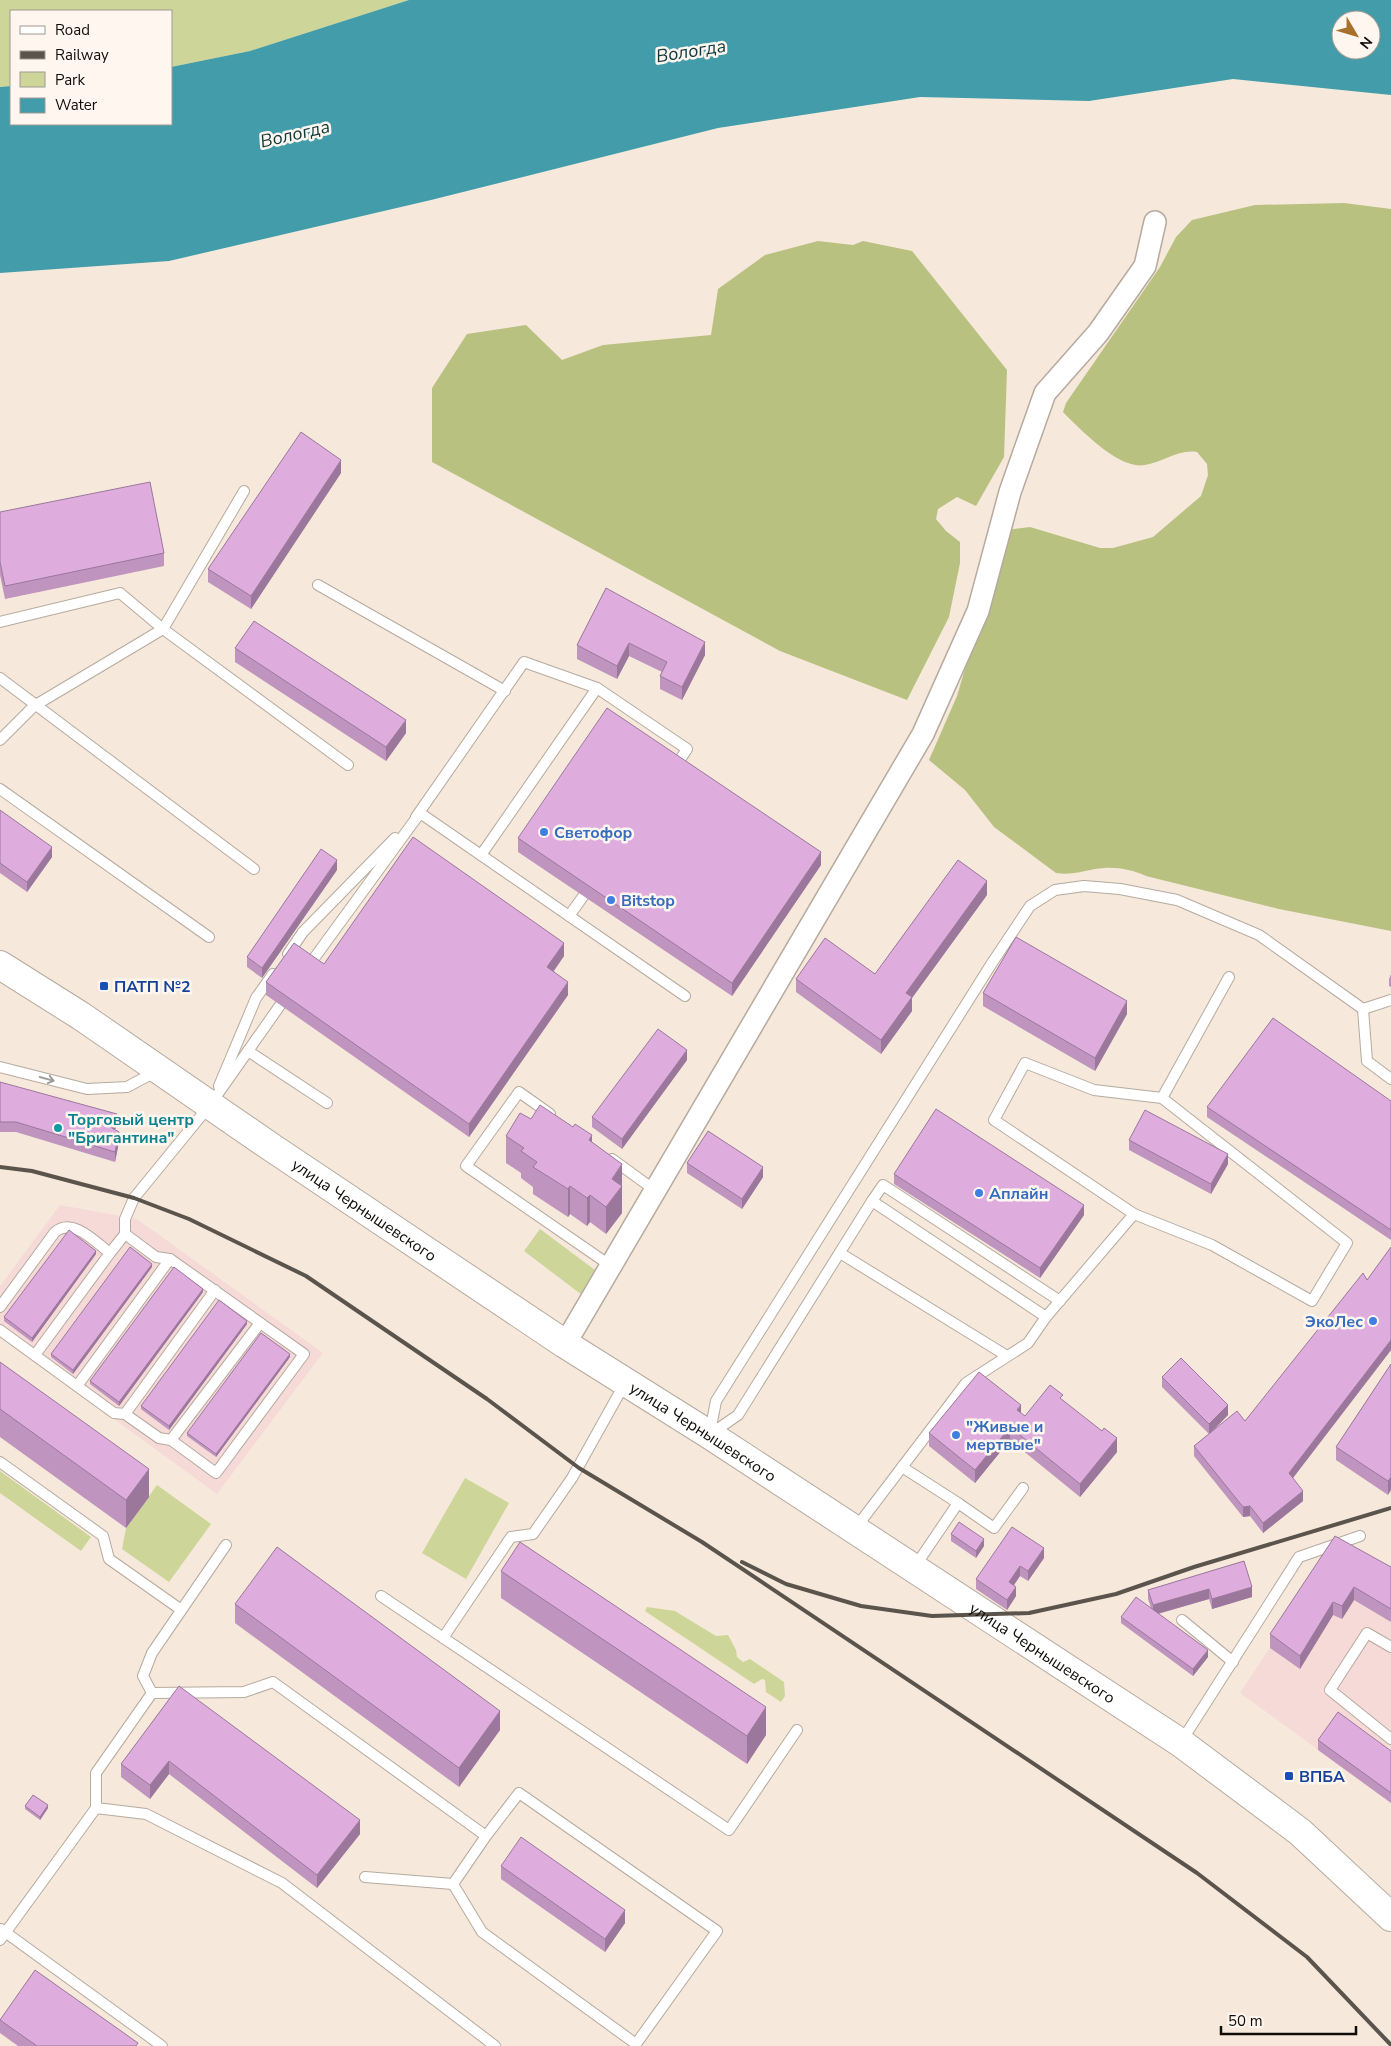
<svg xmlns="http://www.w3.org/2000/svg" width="1391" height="2046" font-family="'Nunito Sans',sans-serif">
<rect width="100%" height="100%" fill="#f6e9db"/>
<g fill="#f5dad8">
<path d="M60,1205L137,1219L323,1353L217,1494L0,1336V1286Z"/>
<path d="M1335,1549L1391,1580V1803L1240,1693Z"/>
</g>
<g fill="#cdd698">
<path d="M0,0H409L250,51L171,67V11H11V86L0,87Z"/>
<path d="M540,1229L599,1273L582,1295L524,1251Z"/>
<path d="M0,1471L91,1537L81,1551L0,1493Z"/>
<path d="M465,1478L509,1503L466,1579L422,1553Z"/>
<path d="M157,1485L211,1524L169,1582L122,1549L126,1528Z"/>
<path d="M647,1607L675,1611L716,1636L728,1635L736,1650L737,1657L743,1662L750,1659L784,1682L785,1696L781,1702L766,1692L765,1680L762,1679L754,1684L645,1611Z"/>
</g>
<g fill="#b8c180">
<path d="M1344,203L1391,209V931L1279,909L1146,876C1133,870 1118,867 1104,868C1087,869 1073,876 1056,873L994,827L965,790L929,760L957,696L1006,530L1030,527L1100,548H1113L1153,537L1201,496L1208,475L1207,464L1197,452C1178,449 1164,462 1145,465C1119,470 1081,430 1063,412L1066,403L1160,267L1176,237L1192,220L1255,205Z"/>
<path d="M818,241L853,245L863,241L912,251L1007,370L1004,457L976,506L957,497L938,509L936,519L946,531L960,542V563L949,617L907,700L780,651L432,462V388L467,334L526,325L562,360L603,345L711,335L718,289L765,255Z"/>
</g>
<path fill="#439caa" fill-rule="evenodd" d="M409,0H1391V95L1233,79L1089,101L920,97L718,128L431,200L169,261L0,273V87L11,86V124H171V67L250,51ZM1341,20H1371V50H1341Z"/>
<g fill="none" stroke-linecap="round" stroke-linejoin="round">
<defs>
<g id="service">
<path d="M318,585L505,691"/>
<path d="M0,622L120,593L163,629L348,765"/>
<path d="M0,678L254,869"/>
<path d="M0,740L34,706L163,629L244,491"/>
<path d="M0,789L209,937"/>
<path d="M416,817L524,662L597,688"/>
<path d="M481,855L597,688L687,749L674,769"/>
<path d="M569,916L592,884"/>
<path d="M288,954L303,932L395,838"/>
<path d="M307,968L420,813L685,996"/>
<path d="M1363,1009L1367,1061L1391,1079"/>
<path d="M248,1051L327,1103"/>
<path d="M0,1067L87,1089L127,1087L157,1071"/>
<path d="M219,1086L256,998L273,974"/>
<path d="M550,1114L519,1092L466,1166L611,1266"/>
<path d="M612,1159L656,1191"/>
<path d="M872,1201L883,1185L1060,1301"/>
<path d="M1134,1214L994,1120L1025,1063L1094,1090L1162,1098"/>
<path d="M840,1253L1007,1356"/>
<path d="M0,1307L55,1232C73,1217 95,1242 110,1253L125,1234V1219L134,1198L210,1105L288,994"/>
<path d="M0,1330L114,1413L125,1414L159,1438L171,1440L216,1473L304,1354L170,1259L156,1257L125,1234"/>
<path d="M35,1355L110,1253"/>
<path d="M77,1386L170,1259"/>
<path d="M125,1414L215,1290"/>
<path d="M710,1432L716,1401L992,963L1030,906L1055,890L1084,886L1120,889L1177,900L1259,935L1363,1009L1391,1000"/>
<path d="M712,1433L738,1415L872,1201L1046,1317"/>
<path d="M171,1440L260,1323"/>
<path d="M0,1462L103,1536L109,1559L180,1609"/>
<path d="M902,1467L958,1503L914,1568"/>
<path d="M958,1503L994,1528L1023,1488"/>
<path d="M855,1529L966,1383L1028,1343L1046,1317L1134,1214L1212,1245L1312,1301L1347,1243L1162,1098L1229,977"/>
<path d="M226,1545L152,1653L143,1676L152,1693L244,1692L273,1682L486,1836L519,1793L717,1931L636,2044L482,1932L453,1884L486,1836"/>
<path d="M381,1596L729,1830L797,1730"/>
<path d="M1182,1620L1233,1662"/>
<path d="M443,1638L511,1537L533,1534L572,1478L625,1383"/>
<path d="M1391,1647L1367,1633L1330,1690L1391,1739"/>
<path d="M1181,1742L1299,1557L1360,1536"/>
<path d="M96,1808V1773L152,1693"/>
<path d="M365,1877L453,1884"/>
<path d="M1,1929L162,2046"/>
<path d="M0,1940L96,1808L146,1814L282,1883L495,2046"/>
</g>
<path id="minor" d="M565,1344L923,734L978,611L1010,492L1045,393L1098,333L1145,266L1155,222"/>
<g id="secondary">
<path id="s1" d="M0,965L81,1016L271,1147L565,1344L710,1435L1181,1743L1300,1832L1391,1917"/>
</g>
</defs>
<use href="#service" stroke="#b6aa9e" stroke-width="12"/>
<use href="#minor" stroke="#b6aa9e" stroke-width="24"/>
<use href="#secondary" stroke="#b6aa9e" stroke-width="30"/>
<use href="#service" stroke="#fff" stroke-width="10"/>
<use href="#minor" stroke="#fff" stroke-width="21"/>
<use href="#secondary" stroke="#fff" stroke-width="28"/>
<g stroke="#5b544c" stroke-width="4">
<path d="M0,1167L32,1171L134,1198L189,1219L306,1276L487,1399L579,1468L702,1542L1197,1873L1307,1957L1391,2045"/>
<path d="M742,1562L786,1584L861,1606L932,1616L1029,1613L1116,1594L1194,1567L1391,1508"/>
</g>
</g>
<g fill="#bf94be">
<path d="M341,473L251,609L208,582V569Z"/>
<path d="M0,512L164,553V566L5,599L0,575Z"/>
<path d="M606,588L705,655L682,700L660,689V676L662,672L629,656L617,679L577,659V645Z"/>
<path d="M235,648L406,733L386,761L235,662Z"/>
<path d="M0,810L52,857L27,892L0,873Z"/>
<path d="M518,838L821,865L732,996L518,852Z"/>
<path d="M337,870L262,978L247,967V957Z"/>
<path d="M987,895L912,998V1011L881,1054L796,992V979L875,974Z"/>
<path d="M564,956L554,971L568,995L469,1137L266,995V982L324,964Z"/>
<path d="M1391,974V987L1389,986V979Z"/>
<path d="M983,993L1127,1014L1095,1071L983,1006Z"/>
<path d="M687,1060L622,1149L592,1127V1117Z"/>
<path d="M0,1082L117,1124L115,1130L119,1142L115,1162L16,1132H0Z"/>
<path d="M1391,1101V1240L1207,1117V1107Z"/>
<path d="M531,1119L592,1142L622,1192V1213L606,1234L590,1222L587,1226L570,1214L568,1217L533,1194V1187L521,1178V1173L506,1163V1136Z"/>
<path d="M1129,1140L1228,1164L1211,1194L1129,1150Z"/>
<path d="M687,1163L763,1177L742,1209L687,1173Z"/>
<path d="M894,1174L1084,1215L1040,1278L894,1184Z"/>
<path d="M1391,1247V1350L1293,1478L1303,1501L1263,1533L1250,1516L1243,1517L1194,1456V1446L1209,1434L1162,1387V1377L1228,1415L1213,1431L1245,1421L1367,1280Z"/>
<path d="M96,1254L32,1342L4,1321V1317Z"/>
<path d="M152,1267L73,1374L51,1357V1354Z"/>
<path d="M203,1292L119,1406L90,1384V1381Z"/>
<path d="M247,1324L169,1430L141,1409V1406Z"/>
<path d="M290,1357L216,1457L187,1436V1433Z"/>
<path d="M0,1362L149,1497L126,1528L0,1437Z"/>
<path d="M1391,1364L1388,1495L1336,1460V1447Z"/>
<path d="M1063,1400L1117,1452L1080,1497L1010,1440L975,1483L929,1446V1433L1021,1413L1025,1416Z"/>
<path d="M951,1534L984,1546L976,1558L951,1541Z"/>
<path d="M1044,1558L1028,1581L1020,1576L1014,1585L1016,1596L1007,1610L976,1589V1579Z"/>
<path d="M1244,1561L1252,1597L1212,1609L1209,1599L1158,1614L1208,1657L1193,1676L1121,1623V1617L1151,1608L1148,1599V1590Z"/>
<path d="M1391,1567V1622L1354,1600L1342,1619L1333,1615L1300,1669L1270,1648V1634Z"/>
<path d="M501,1571L766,1735L747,1764L501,1598Z"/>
<path d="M235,1604L500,1730L459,1787L235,1623Z"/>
<path d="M179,1686L360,1834L317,1888L169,1774L150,1799L121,1777V1764Z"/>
<path d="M1318,1740L1391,1751V1803L1318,1750Z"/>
<path d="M25,1806L48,1808L40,1820L25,1809Z"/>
<path d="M501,1866L625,1923L605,1952L501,1879Z"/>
<path d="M0,2019L138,2046H18L0,2033Z"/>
</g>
<g fill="#9b789b">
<path d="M341,460V473L251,609V596Z"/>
<path d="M705,642V655L682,700V687Z"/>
<path d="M629,643V656L617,679V666Z"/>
<path d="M406,720V733L386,761V747Z"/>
<path d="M52,847V857L27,892V882Z"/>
<path d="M821,852V865L732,996V983Z"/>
<path d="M337,860V870L262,978V968Z"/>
<path d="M987,881V895L912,998V1011L881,1054V1040L906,993Z"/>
<path d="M564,943V956L547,980V967Z"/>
<path d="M568,982V995L469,1137V1124Z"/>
<path d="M1127,1001V1014L1095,1071V1058Z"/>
<path d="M687,1050V1060L622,1149V1139Z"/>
<path d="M117,1114V1124L112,1138V1128Z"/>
<path d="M119,1132V1142L115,1162V1152Z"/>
<path d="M592,1135V1163L589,1140Z"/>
<path d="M1228,1154V1164L1211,1194V1184Z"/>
<path d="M622,1164V1213L606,1234V1207L612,1179Z"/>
<path d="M763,1167V1177L742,1209V1199Z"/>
<path d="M570,1186V1214L568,1217V1189Z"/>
<path d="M590,1195V1222L587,1226V1198Z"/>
<path d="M1084,1205V1215L1040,1278V1268Z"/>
<path d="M96,1251V1254L32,1342V1338Z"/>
<path d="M152,1264V1267L73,1374V1370Z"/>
<path d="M203,1289V1292L119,1406V1402Z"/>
<path d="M247,1321V1324L169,1430V1426Z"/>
<path d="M1391,1340V1350L1289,1483V1473Z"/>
<path d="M290,1354V1357L216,1457V1454Z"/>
<path d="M1021,1405V1419L1017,1410Z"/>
<path d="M1228,1405V1415L1209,1434V1424Z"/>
<path d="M1010,1427V1440L975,1483V1470Z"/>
<path d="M1117,1438V1452L1080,1497V1484Z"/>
<path d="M149,1469V1497L126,1528V1500Z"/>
<path d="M1391,1477V1490L1388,1495V1481Z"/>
<path d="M1303,1491V1501L1263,1533V1523Z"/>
<path d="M1250,1506V1516L1243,1517V1507Z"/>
<path d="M984,1539V1546L976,1558V1551Z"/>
<path d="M1044,1548V1558L1028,1581V1571Z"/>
<path d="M1020,1566V1576L1009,1592V1582Z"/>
<path d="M1016,1587V1596L1007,1610V1600Z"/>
<path d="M1252,1587V1597L1212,1609V1599Z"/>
<path d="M1354,1587V1600L1342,1619V1606Z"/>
<path d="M1209,1589V1599L1153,1615V1605Z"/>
<path d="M1333,1602V1615L1300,1669V1656Z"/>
<path d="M1208,1650V1657L1193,1676V1669Z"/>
<path d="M766,1707V1735L747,1764V1736Z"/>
<path d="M500,1711V1730L459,1787V1768Z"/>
<path d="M169,1761V1774L150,1799V1785Z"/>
<path d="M48,1805V1808L40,1820V1817Z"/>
<path d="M360,1820V1834L317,1888V1875Z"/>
<path d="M625,1910V1923L605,1952V1939Z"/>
</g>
<g fill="#deacdd" stroke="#9b789b">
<path d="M301,432L341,460L251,596L208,569Z"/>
<path d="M150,482L164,553L5,586L0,562V512Z"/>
<path d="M606,588L705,642L682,687L660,676L667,662L629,643L617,666L577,645Z"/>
<path d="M254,621L406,720L386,747L235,648Z"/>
<path d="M607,708L821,852L732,983L518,838Z"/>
<path d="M0,810L52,847L27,882L0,863Z"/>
<path d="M413,837L564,943L547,967L568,982L469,1124L266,982L294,943L324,964Z"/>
<path d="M321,849L337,860L262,968L247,957Z"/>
<path d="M958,860L987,881L906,993L912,997L881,1040L796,979L825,938L875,974Z"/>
<path d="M1016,937L1127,1001L1095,1058L983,993Z"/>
<path d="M1273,1018L1391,1101V1230L1207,1107Z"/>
<path d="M658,1029L687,1050L622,1139L592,1117Z"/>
<path d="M0,1082L117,1114L112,1128L119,1132L115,1152L16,1122H0Z"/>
<path d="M540,1105L573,1127L575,1124L592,1135L589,1140L622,1164L612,1179L622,1186L606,1207L590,1195L587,1198L570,1186L568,1189L533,1167L537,1162L521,1151L524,1148L506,1136L520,1113L531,1119Z"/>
<path d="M936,1109L1084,1205L1040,1268L894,1174Z"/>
<path d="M1145,1110L1228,1154L1211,1184L1129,1140Z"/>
<path d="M708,1131L763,1167L742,1199L687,1163Z"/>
<path d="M69,1230L96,1251L32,1338L4,1317Z"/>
<path d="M130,1247L152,1264L73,1370L51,1354Z"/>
<path d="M1391,1247V1340L1289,1473L1303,1491L1263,1523L1250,1506L1243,1507L1194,1446L1237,1411L1245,1421L1363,1273L1367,1280Z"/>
<path d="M174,1267L203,1289L119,1402L90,1381Z"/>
<path d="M219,1300L247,1321L169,1426L141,1406Z"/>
<path d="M261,1333L290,1354L216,1454L187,1433Z"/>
<path d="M1181,1358L1228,1405L1209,1424L1162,1377Z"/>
<path d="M0,1362L149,1469L126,1500L0,1409Z"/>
<path d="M1391,1364V1477L1388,1481L1336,1447Z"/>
<path d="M979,1372L1021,1405L1017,1410L1025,1416L1050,1385L1063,1395L1060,1398L1102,1431L1104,1428L1117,1438L1080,1484L1010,1427L975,1470L929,1433Z"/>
<path d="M959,1522L984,1539L976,1551L951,1534Z"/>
<path d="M1012,1527L1044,1548L1028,1571L1020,1566L1009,1582L1016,1587L1007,1600L976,1579Z"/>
<path d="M1335,1536L1391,1567V1609L1354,1587L1342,1606L1333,1602L1300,1656L1270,1634Z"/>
<path d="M520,1542L766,1707L747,1736L501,1571Z"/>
<path d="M277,1547L500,1711L459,1768L235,1604Z"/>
<path d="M1244,1561L1252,1587L1212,1599L1209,1589L1153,1605L1148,1590Z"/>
<path d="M1136,1597L1208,1650L1193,1669L1121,1617Z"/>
<path d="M179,1686L360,1820L317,1875L169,1761L150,1785L121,1764Z"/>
<path d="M1338,1712L1391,1751V1793L1318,1740Z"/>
<path d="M33,1795L48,1805L40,1817L25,1806Z"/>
<path d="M521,1837L625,1910L605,1939L501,1866Z"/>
<path d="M35,1970L138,2043L136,2046H37L0,2020Z"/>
</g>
<defs><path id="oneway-shaft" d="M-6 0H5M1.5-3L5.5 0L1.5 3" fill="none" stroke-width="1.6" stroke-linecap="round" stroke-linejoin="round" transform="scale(1.25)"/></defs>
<use stroke="#9f9e9c" href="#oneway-shaft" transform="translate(47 1079) rotate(15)"/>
<g fill="#3f7fe0" stroke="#fff7ef" stroke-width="2">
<circle cx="544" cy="832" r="5"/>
<circle cx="611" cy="900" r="5"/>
<circle cx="979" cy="1193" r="5"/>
<circle cx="1373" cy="1321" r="5"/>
<circle cx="956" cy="1435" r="5"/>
</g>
<g fill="#1a4fb4" stroke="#fff7ef" stroke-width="2">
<rect x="99" y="981" width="10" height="10" rx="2.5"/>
<rect x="1284" y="1771" width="10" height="10" rx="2.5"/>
</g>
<circle fill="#0f9aa8" stroke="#fff7ef" stroke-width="2" cx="58" cy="1128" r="5"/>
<g text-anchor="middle" stroke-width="5" stroke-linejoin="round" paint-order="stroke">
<g font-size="16" font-weight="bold" fill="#366cbe" stroke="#fff7ef" text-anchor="start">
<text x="554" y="838">Светофор</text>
<text x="621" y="906">Bitstop</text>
<text x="989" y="1199">Аплайн</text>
<text x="1363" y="1327" text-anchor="end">ЭкоЛес</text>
<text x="966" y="1432">"Живые и<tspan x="966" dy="18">мертвые"</tspan></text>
</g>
<g font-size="16" font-weight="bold" fill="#164399" stroke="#fff7ef" text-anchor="start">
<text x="114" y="992">ПАТП №2</text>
<text x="1299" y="1782">ВПБА</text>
</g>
<g font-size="16" font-weight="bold" fill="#0d838f" stroke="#fff7ef" text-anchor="start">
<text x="68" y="1125">Торговый центр<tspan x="68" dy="18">"Бригантина"</tspan></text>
</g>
<g font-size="16" fill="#100c08" stroke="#fff7ef">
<text dy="6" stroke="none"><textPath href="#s1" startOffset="439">улица Чернышевского</textPath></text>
<text dy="6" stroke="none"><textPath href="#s1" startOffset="844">улица Чернышевского</textPath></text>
<text dy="6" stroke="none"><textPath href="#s1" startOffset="1249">улица Чернышевского</textPath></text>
</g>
<g font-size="18" font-style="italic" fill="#0d383e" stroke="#fff7ef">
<text transform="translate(691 51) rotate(-9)" y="6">Вологда</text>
<text transform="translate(295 134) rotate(-13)" y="6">Вологда</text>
</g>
</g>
<rect x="10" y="10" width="162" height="115" fill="#fff7ef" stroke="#9f9993"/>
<rect x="20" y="26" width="25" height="8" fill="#ffffff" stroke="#9f9993"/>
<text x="55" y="35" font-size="15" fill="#100c08">Road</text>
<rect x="20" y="51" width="25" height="8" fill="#5b544c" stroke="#9f9993"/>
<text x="55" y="60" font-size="15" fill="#100c08">Railway</text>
<rect x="20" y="72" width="25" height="15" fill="#cdd698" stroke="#9f9993"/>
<text x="55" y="85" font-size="15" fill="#100c08">Park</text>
<rect x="20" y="98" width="25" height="15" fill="#439caa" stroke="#9f9993"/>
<text x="55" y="110" font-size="15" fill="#100c08">Water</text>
<g transform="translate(1356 35) rotate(128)"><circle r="24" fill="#fff7ef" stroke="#9f9993"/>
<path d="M0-4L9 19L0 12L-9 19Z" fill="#a8702d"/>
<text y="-8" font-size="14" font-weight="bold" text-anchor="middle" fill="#100c08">N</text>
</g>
<path d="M1221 2026v8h135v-8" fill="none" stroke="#100c08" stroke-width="2.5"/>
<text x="1228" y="2026" font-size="15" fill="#100c08" stroke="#fff7ef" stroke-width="4" paint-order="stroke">50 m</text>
</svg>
